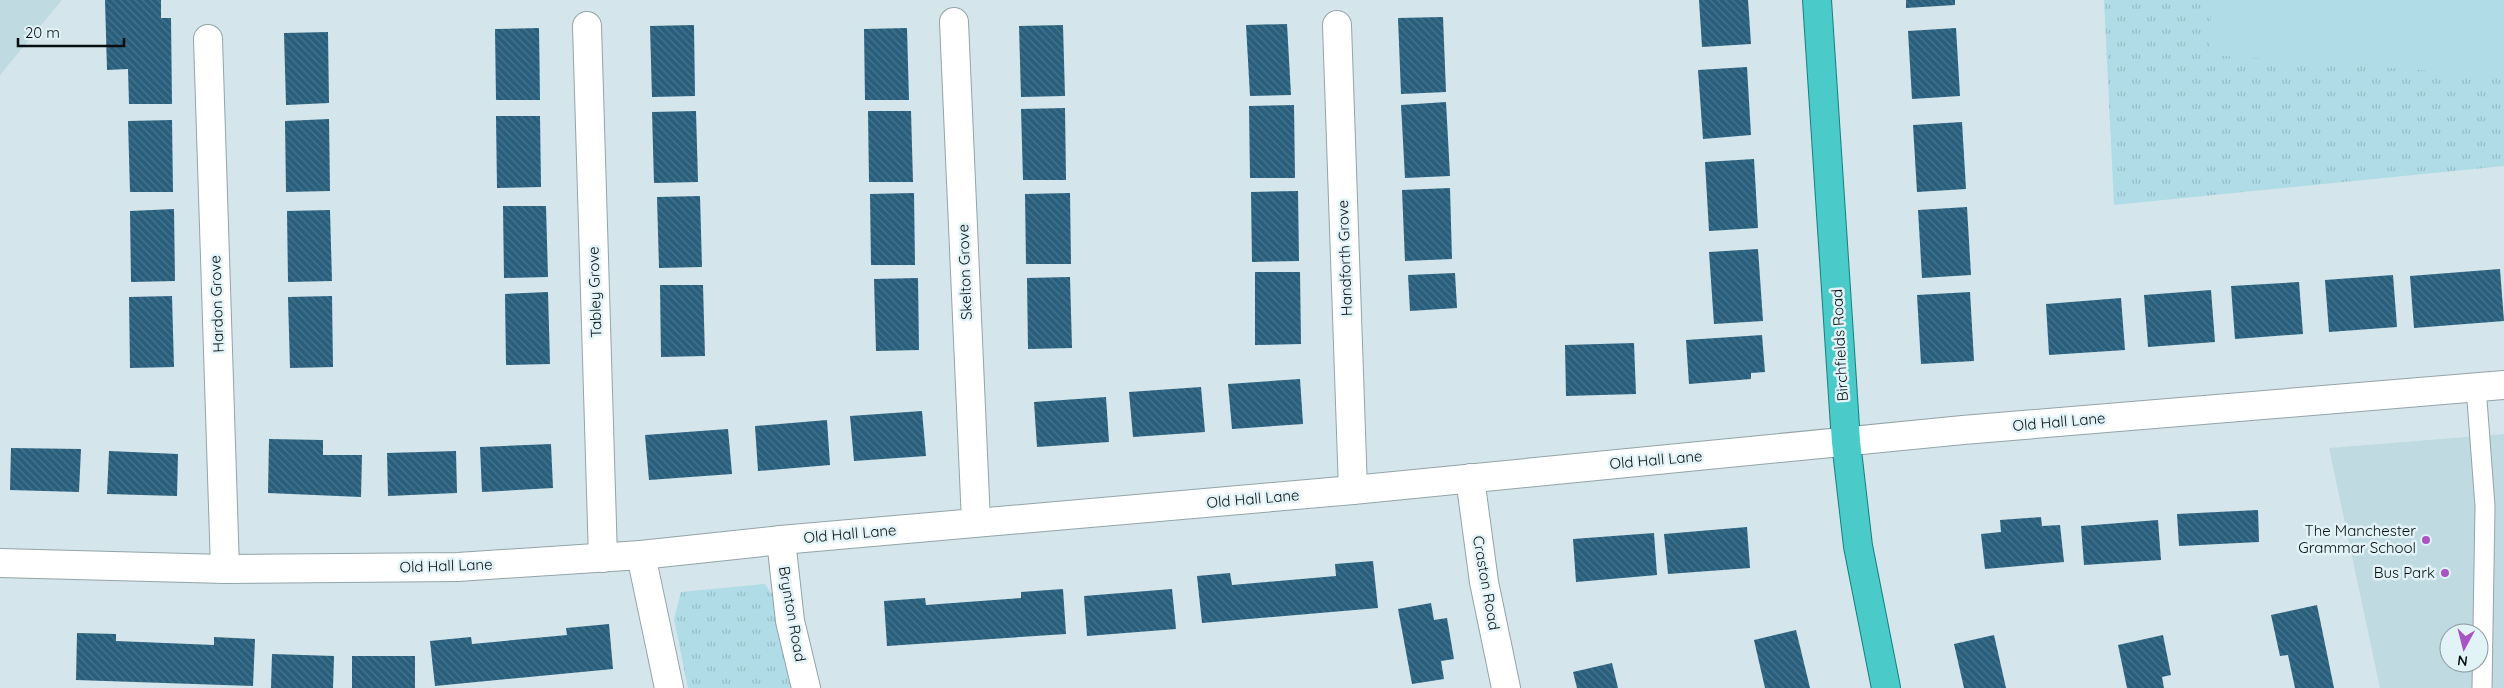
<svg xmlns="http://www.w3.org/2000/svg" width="2504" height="688" font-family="Quicksand,sans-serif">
<defs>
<pattern id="park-tufts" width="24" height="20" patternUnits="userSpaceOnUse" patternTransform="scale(1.25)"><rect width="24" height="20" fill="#b0dce7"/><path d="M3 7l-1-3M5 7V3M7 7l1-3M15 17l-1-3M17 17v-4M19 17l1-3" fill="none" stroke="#96bcc5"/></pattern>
<pattern id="building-back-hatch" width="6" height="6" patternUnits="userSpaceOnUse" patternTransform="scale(1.25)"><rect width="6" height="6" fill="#285f7d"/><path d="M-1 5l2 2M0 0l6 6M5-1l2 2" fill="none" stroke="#4b758c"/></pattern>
</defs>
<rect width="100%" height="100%" fill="#d4e6eb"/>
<g fill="#bfdae1" fill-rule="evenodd">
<path d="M0,0H62L0,75Z"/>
<path d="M2504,434V688H2380L2329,448ZM2449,633H2479V663H2449Z"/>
</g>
<g fill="url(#park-tufts)">
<path d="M2104,0H2504V166L2114,205Z"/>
<path d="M765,584L773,596L795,688H688L674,619L681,592Z"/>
</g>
<path fill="#b0dce7" d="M2212,0H2504V76L2209,55Z"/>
<g fill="url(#building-back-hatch)">
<path d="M105,0H161V18H171L172,104H129L128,69L107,70Z"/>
<path d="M1699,0H1748L1751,44L1702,47Z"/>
<path d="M1906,0H1955V5L1906,8Z"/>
<path d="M1443,17L1446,92L1401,94L1398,18Z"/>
<path d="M1287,24L1291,95L1250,96L1246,25Z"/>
<path d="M694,25L695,96L652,97L650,26Z"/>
<path d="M1063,25L1065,96L1021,97L1019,26Z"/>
<path d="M539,28L540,100H496L495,29Z"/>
<path d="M907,28L909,100H865L864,29Z"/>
<path d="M1956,28L1960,96L1912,99L1908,31Z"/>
<path d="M328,32L329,103L286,105L284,33Z"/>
<path d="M1747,67L1751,135L1703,139L1698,70Z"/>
<path d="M1446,102L1450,176L1405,178L1401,105Z"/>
<path d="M1294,105L1295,178H1250L1249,106Z"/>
<path d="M1065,108L1066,180H1023L1021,109Z"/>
<path d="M696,111L698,182L654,183L652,112Z"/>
<path d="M868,111H911L913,182H869Z"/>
<path d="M496,116H540L541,187L497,188Z"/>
<path d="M329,119L330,191L286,192L285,121Z"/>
<path d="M172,120L173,192H130L128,121Z"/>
<path d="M1962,122L1966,189L1917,192L1913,125Z"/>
<path d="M1754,159L1758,228L1709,231L1705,162Z"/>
<path d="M1450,188L1452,259L1405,261L1402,190Z"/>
<path d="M1298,191L1299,261L1252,262L1251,192Z"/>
<path d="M914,193L915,265H871L870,194Z"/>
<path d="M1070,193L1071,264H1026L1025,194Z"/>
<path d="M700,196L702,267L659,268L657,197Z"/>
<path d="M503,206H546L548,277L504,278Z"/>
<path d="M1967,207L1971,275L1922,278L1918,210Z"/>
<path d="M174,209L175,281L131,282L130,211Z"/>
<path d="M330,210L332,281L288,282L287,211Z"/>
<path d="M1758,249L1763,321L1714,324L1709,252Z"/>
<path d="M2500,269L2504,321L2414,328L2410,276Z"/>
<path d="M1255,272H1300L1301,344L1255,345Z"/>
<path d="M1455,273L1457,308L1410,311L1408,275Z"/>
<path d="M2393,275L2397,327L2329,332L2325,280Z"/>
<path d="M1070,277L1072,348L1028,349L1027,278Z"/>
<path d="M918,278L919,350L876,351L874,279Z"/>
<path d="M2299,282L2303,334L2235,339L2231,286Z"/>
<path d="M660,285H703L705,356L661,357Z"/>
<path d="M2211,290L2215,342L2148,347L2144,295Z"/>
<path d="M548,292L550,364L506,365L505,294Z"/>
<path d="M1970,292L1974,361L1921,364L1917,295Z"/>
<path d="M172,296L174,367L130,368L129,297Z"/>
<path d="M332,296L333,367L290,368L288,297Z"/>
<path d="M2121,298L2125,350L2049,355L2046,304Z"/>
<path d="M1762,335L1765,372L1751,373V379L1689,384L1686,340Z"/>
<path d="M1634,343L1636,394L1566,396L1565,345Z"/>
<path d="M1300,379L1303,424L1232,429L1228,384Z"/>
<path d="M1201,387L1205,432L1133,437L1129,392Z"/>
<path d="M1106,397L1109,442L1037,447L1034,402Z"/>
<path d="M922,411L926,456L854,461L850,416Z"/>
<path d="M827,420L830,465L758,471L755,426Z"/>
<path d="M728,429L732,474L649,480L645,435Z"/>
<path d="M269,439L323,440V455H362L361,497L268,493Z"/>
<path d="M551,444L553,488L482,492L480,447Z"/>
<path d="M11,448L81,449L79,492L10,490Z"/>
<path d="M109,451L178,454L177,496L107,494Z"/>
<path d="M456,451L457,493L388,496L387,453Z"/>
<path d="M2258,510L2259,542L2179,546L2177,514Z"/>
<path d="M2041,517L2042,526L2060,525L2064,562L1985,569L1981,534L2001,532L2000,520Z"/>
<path d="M2158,520L2161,560L2084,565L2081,526Z"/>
<path d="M1747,527L1750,568L1668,574L1664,534Z"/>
<path d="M1654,533L1657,575L1576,582L1573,539Z"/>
<path d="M1373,561L1378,608L1202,623L1197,576L1230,573L1232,585L1336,576L1335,564Z"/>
<path d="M1063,589L1066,634L887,646L884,601L925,598L926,605L1021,598V592Z"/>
<path d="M1172,589L1176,629L1087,636L1084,596Z"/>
<path d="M1431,603L1434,620L1447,618L1454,659L1441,661L1444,679L1412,684L1398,609Z"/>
<path d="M2317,605L2334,688H2295L2288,655L2280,656L2271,615Z"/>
<path d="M609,624L613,669L435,686L430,641L471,637L472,644L567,635L566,628Z"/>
<path d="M1796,630L1810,688H1765L1754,640Z"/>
<path d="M77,633L116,634V641L214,645V637L255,639L253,686L76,680Z"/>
<path d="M1994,635L2006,688H1964L1954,644Z"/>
<path d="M2163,635L2171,675L2162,677L2164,688H2127L2118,645Z"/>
<path d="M272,654L334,656L333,688H271Z"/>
<rect x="352" y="656" width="63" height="32"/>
<path d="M1612,663L1618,688H1577L1573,672Z"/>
</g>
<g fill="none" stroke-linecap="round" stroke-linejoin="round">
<defs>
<path id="service" d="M2476,387L2485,506L2482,688"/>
<g id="minor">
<path d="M954,22L976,522"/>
<path d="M1337,25L1353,490"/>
<path d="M587,26L603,558"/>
<path d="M208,39L225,569"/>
<path d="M1470,478L1484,582L1506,688"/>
<path d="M781,540L790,621L806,688"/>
<path d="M641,555L669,688"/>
<path d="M0,563L225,569L458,567L641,555L781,540L1353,490L1963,430L2504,385"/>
</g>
<path id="trunk" d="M1817,0L1846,442L1858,546L1886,688"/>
</defs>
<use href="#service" stroke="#93a4a8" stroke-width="21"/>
<use href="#minor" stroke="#93a4a8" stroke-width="30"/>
<use href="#trunk" stroke="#157f80" stroke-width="30"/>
<use href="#service" stroke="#fff" stroke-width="19"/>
<use href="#minor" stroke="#fff" stroke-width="28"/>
<use href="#trunk" stroke="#4acac8" stroke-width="28"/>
</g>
<g fill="#a954c3" stroke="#e2f3f8" stroke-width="2">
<circle cx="2426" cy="540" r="5"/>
<circle cx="2445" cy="573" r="5"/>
</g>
<g text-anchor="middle" stroke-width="5" stroke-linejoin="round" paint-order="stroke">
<g font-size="15" fill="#090f11" stroke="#e2f3f8">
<text transform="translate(1345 258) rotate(-92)" y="5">Handforth Grove</text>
<text transform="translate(965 272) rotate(-92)" y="5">Skelton Grove</text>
<text transform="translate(595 292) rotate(-92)" y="5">Tabley Grove</text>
<text transform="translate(217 304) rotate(-92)" y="5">Hardon Grove</text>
<text transform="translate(1840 345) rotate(-93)" y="5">Birchfields Road</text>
<text transform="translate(2059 422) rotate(-5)" y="5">Old Hall Lane</text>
<text transform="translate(1656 460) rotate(-5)" y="5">Old Hall Lane</text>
<text transform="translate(1253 499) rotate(-5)" y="5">Old Hall Lane</text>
<text transform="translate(850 534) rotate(-5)" y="5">Old Hall Lane</text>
<text transform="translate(446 566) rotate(-2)" y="5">Old Hall Lane</text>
<text transform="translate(1486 583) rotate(80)" y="5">Craston Road</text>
<text transform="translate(792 614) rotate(80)" y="5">Brynton Road</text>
</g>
<g font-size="15" fill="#090f11" stroke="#e2f3f8" text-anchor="end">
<text x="2416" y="536">The Manchester<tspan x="2416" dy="17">Grammar School</tspan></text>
<text x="2435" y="578">Bus Park</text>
</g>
</g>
<g transform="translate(2464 648) rotate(187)"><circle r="24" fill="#e2f3f8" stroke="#8b989c"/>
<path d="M0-4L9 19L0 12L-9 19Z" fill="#a954c3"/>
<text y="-8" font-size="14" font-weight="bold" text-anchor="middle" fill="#090f11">N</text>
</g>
<path d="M18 38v8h106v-8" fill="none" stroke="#090f11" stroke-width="2.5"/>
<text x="25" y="38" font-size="15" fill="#090f11" stroke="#e2f3f8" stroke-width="4" paint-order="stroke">20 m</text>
</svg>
